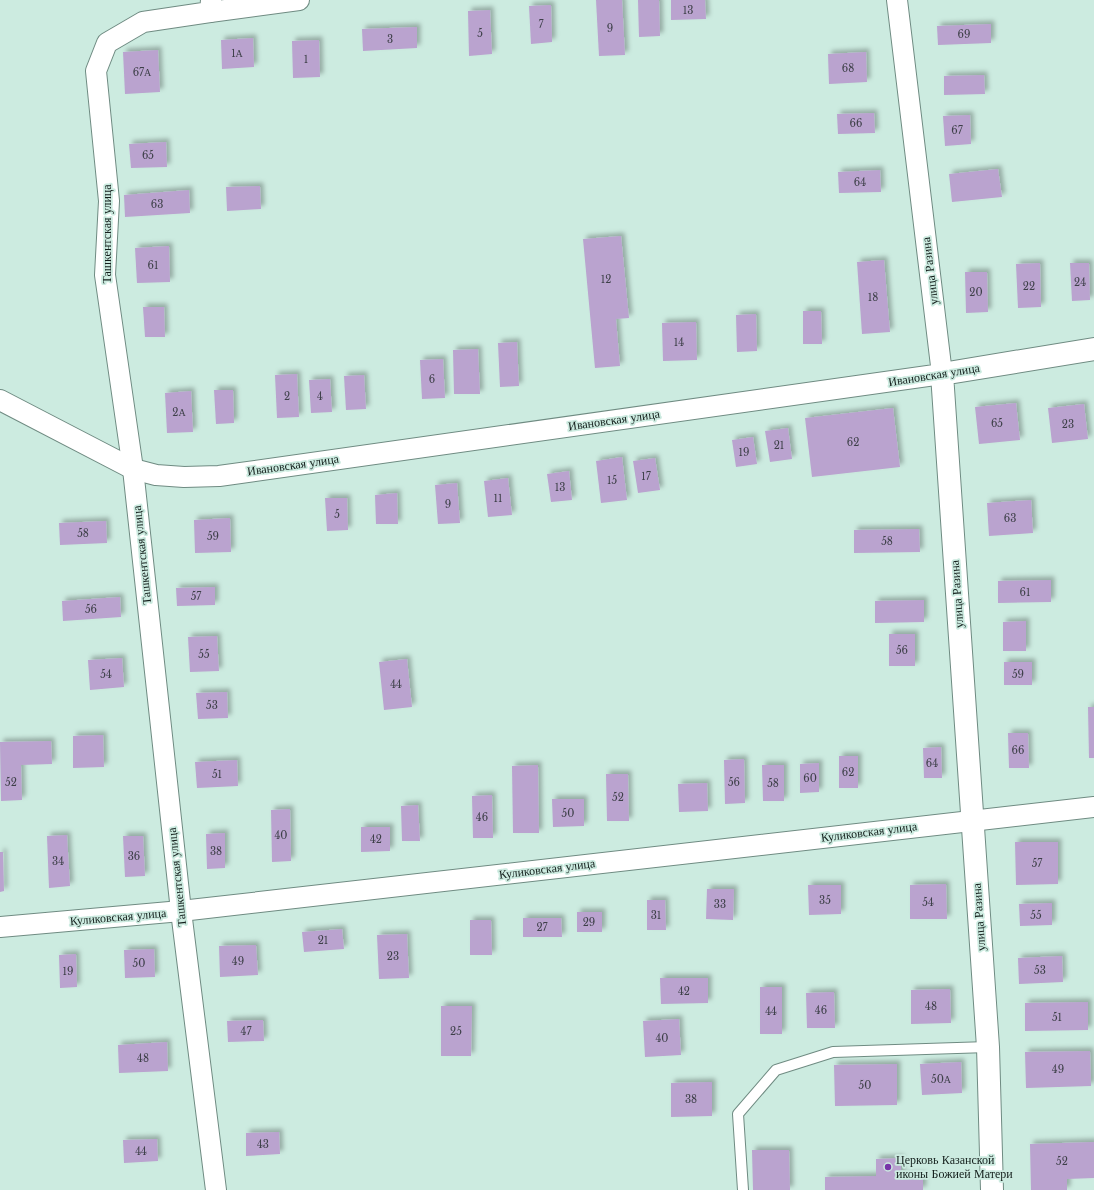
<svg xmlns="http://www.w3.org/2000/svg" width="1094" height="1190" font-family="'Libre Baskerville',serif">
<defs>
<filter id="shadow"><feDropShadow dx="3.5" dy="-3.5" stdDeviation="2" flood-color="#0004"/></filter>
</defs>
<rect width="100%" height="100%" fill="#ccebe0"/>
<g fill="#baa3cf" filter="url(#shadow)">
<path d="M596,0H622L625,55L599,56Z"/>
<path d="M638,0H659L660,36L639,37Z"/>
<path d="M671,0H705L706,19L671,20Z"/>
<path d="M551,5L552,42L531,44L529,6Z"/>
<path d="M490,10L492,54L469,56L468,11Z"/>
<path d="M991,24V43L938,45L937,26Z"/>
<path d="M417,27V48L363,51L362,29Z"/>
<path d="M253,38L254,67L222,69L221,40Z"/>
<path d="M319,40L320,77L293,78L292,41Z"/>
<path d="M158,50L160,92L125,94L123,52Z"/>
<path d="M866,52L867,82L829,84L828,54Z"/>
<path d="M984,75L985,94L944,95V76Z"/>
<path d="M874,113L875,133L838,134L837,114Z"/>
<path d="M970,115L971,144L945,146L943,116Z"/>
<path d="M166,142L167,167L131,168L129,144Z"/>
<path d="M998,169L1002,197L952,202L949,174Z"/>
<path d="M880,170L881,192L839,193L838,172Z"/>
<path d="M260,186L261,209L227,211L226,187Z"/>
<path d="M189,190L190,213L125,217L124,195Z"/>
<path d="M621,236L629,318L616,319L620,366L595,368L583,239Z"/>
<path d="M169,246L170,282L137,283L135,248Z"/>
<path d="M884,260L890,332L862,334L857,262Z"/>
<path d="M1040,263L1041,307L1018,308L1016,264Z"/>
<path d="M1070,263H1089L1090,300L1072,301Z"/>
<path d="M965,272H987L988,312L966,313Z"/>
<path d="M143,307H164L165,337H145Z"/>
<path d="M803,311H821L822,344H803Z"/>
<path d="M756,314L757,351L737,352L736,315Z"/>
<path d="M696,322L697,360L663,361L662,323Z"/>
<path d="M517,342L519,386L500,387L498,343Z"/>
<path d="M478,349L480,394H454L453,350Z"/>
<path d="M443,359L445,398L422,399L420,360Z"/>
<path d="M297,374L299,417L277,418L275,375Z"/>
<path d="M364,375L366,409L346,410L344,376Z"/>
<path d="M330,379L332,412L311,413L309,380Z"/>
<path d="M214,390H233L234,423L216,424Z"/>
<path d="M191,391L193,432L167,433L165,393Z"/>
<path d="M1016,403L1020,440L979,444L975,407Z"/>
<path d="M1084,404L1088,439L1052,443L1048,408Z"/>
<path d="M893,408L900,467L812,477L805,418Z"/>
<path d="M788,428L792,459L770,462L765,431Z"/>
<path d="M753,437L757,464L736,467L732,440Z"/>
<path d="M622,457L627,500L601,503L596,461Z"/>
<path d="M655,458L660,490L638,493L633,461Z"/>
<path d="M569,471L572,500L551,502L547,474Z"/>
<path d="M508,478L512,515L488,517L484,481Z"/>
<path d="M457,483L460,523L438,524L435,485Z"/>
<path d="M397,493L398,524H376L375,495Z"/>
<path d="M325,498H347L348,530L327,531Z"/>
<path d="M1031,500L1033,533L989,536L987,503Z"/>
<path d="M230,518L231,552L195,553L194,520Z"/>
<path d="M106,521L107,543L60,545L59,523Z"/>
<path d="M919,529L920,552L854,553V530Z"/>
<path d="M1051,580V602L998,603V581Z"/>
<path d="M215,587V605L177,606L176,588Z"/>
<path d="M120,597L121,617L63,621L62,601Z"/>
<path d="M924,600V622L875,623V601Z"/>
<path d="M1026,621V651H1003V622Z"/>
<rect x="889" y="634" width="26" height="32"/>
<path d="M217,636L219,671L190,672L188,637Z"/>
<path d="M122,658L124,687L90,690L88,660Z"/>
<path d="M407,659L412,707L384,710L379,662Z"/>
<rect x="1004" y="662" width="28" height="23"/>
<path d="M227,692L228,718L198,719L196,693Z"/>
<path d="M1088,707H1094V758H1089Z"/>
<path d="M1008,733H1028L1029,768H1009Z"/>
<path d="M103,735L104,767L73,768V736Z"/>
<path d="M51,741L52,764L21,765L22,800L1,801L0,742Z"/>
<path d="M941,747L942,778H924L923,748Z"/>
<rect x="839" y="756" width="19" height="32"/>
<path d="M744,759L745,803L725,804L724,760Z"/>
<path d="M237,760L238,786L197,788L195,762Z"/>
<path d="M819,763V792L800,793V764Z"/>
<path d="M538,765L539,833H513L512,766Z"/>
<path d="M762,765H784V801H763Z"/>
<path d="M606,774H628L629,821H607Z"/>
<path d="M707,783L708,811L679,812L678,784Z"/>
<path d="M492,795L493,838H473L472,796Z"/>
<path d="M552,799H584V826L553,827Z"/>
<path d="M418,805L420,841H402L401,806Z"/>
<path d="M290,809L291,861L272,862L271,810Z"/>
<path d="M361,827H390V851L361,852Z"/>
<path d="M225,833V868L207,869L206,834Z"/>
<path d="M67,835L70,886L49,888L47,836Z"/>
<path d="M123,836H143L145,876L125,877Z"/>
<path d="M1015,842H1058V884L1016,885Z"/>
<path d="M0,852H3L4,891L0,892Z"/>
<path d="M946,884L947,919H910V885Z"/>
<path d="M808,885H841V914L809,915Z"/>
<path d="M707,889H734L733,920L706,919Z"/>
<path d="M647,900H665L666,930H647Z"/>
<path d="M1052,903V925L1020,926L1019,904Z"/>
<rect x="577" y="912" width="25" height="20"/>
<path d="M523,918H561L562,937H523Z"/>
<path d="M470,920H491L492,955H470Z"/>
<path d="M342,929L344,949L304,952L302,932Z"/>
<path d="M407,934L409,978L379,979L377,935Z"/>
<path d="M256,945L258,975L220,977L219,946Z"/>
<path d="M154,949L155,977L125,978L124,950Z"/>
<path d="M76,954L77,987L60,988L59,955Z"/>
<path d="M1062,956L1063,982L1019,984L1018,958Z"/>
<path d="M660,978H708V1003L661,1004Z"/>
<rect x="760" y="987" width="22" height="47"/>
<path d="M950,989L951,1023L911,1024V990Z"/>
<path d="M834,992L835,1028H807L806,993Z"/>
<path d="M1088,1002V1030L1025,1031V1003Z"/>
<path d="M441,1006H472L471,1056H441Z"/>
<path d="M679,1019L681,1055L645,1057L643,1021Z"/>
<path d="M263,1020L264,1041L228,1042L227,1021Z"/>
<path d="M167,1042L168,1071L119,1073L118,1045Z"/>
<path d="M1090,1051L1091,1086L1026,1088L1025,1052Z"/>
<path d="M961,1062L962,1093L922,1095L920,1064Z"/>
<path d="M897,1064V1105L835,1106L834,1065Z"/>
<path d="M712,1082V1116L671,1117V1083Z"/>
<path d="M279,1132L280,1154L246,1156V1133Z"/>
<path d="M157,1139L158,1161L124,1163L123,1140Z"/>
<path d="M1094,1142V1178L1067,1179V1190H1031L1030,1144Z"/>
<path d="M752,1150H789L790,1190H753Z"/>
<path d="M901,1158V1175H923V1190H825V1177L876,1176V1159Z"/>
</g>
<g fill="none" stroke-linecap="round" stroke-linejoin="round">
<defs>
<path id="lane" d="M743,1190L738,1114L776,1070L833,1052L988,1047"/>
<g id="street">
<path d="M211,0L210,12L143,22L107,43L96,71L109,201L105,275L133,469L181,911L216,1190"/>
<path d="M210,12L299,0"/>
<path d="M0,400L133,469L156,475L184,477L219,476L942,374L897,0"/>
<path d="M0,927L181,911L1094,807"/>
</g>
<path id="secondary" d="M992,1190L988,1047L942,374L1094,349"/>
</defs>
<use href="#lane" stroke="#6f8b82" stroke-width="12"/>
<use href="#street" stroke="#6f8b82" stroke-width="22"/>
<use href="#secondary" stroke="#6f8b82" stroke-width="24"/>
<use href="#lane" stroke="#fff" stroke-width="10"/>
<use href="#street" stroke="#fff" stroke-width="20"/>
<use href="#secondary" stroke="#fff" stroke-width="22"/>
</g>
<circle fill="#7834a8" stroke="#ccebe0" stroke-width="1.5" cx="888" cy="1167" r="4"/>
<g text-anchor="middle" stroke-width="3.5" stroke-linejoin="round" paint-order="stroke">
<g font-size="10" fill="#3e4049">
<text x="688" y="14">13</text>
<text x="541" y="28">7</text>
<text x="610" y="32">9</text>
<text x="480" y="37">5</text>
<text x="964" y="38">69</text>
<text x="390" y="43">3</text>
<text x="237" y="57">1А</text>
<text x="306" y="63">1</text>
<text x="848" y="72">68</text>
<text x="142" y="76">67А</text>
<text x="856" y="127">66</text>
<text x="957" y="134">67</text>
<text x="148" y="159">65</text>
<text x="860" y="186">64</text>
<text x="157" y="208">63</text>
<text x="153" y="269">61</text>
<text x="606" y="283">12</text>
<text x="1080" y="286">24</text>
<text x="1029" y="290">22</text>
<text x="976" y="296">20</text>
<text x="873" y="301">18</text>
<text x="679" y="346">14</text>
<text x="432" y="383">6</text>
<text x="287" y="400">2</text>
<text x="320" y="400">4</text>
<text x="179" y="416">2А</text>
<text x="997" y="427">65</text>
<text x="1068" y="428">23</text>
<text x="853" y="446">62</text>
<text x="779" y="449">21</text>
<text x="744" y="456">19</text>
<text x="646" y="480">17</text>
<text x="612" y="484">15</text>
<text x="560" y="491">13</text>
<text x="498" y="502">11</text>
<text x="448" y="508">9</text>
<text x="337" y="518">5</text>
<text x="1010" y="522">63</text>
<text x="83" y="537">58</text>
<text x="213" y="540">59</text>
<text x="887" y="545">58</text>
<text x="1025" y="596">61</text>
<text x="196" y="600">57</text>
<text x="91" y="613">56</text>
<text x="902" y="654">56</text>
<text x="204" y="658">55</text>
<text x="106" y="678">54</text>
<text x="1018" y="678">59</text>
<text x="396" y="688">44</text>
<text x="212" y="709">53</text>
<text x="1018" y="754">66</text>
<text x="932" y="767">64</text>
<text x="848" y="776">62</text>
<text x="217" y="778">51</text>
<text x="810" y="782">60</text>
<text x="11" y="786">52</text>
<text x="734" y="786">56</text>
<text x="773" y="787">58</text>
<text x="618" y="801">52</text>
<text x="568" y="817">50</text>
<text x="482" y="821">46</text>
<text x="281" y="839">40</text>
<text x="376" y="843">42</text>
<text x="216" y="855">38</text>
<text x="134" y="860">36</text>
<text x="58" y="865">34</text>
<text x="1037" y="867">57</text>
<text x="825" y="904">35</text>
<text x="928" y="906">54</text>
<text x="720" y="908">33</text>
<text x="656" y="919">31</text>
<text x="1036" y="919">55</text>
<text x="589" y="926">29</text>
<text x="542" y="931">27</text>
<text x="323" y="944">21</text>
<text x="393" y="960">23</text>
<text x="238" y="965">49</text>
<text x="139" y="967">50</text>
<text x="1040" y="974">53</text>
<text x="68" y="975">19</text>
<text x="684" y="995">42</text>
<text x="931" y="1010">48</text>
<text x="821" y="1014">46</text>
<text x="771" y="1015">44</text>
<text x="1057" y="1021">51</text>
<text x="246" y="1035">47</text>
<text x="456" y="1035">25</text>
<text x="662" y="1042">40</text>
<text x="143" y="1062">48</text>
<text x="1058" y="1073">49</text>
<text x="941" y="1083">50А</text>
<text x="865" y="1089">50</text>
<text x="691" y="1103">38</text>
<text x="263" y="1148">43</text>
<text x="141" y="1155">44</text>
<text x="1062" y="1165">52</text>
</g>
<g font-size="12" fill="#141f1c" stroke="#ccebe0">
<text transform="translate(107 234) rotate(-90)" y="4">Ташкентская улица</text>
<text transform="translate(930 271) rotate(-97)" y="4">улица Разина</text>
<text transform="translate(934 375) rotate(-9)" y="4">Ивановская улица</text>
<text transform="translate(614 420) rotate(-8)" y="4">Ивановская улица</text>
<text transform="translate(293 465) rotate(-8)" y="4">Ивановская улица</text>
<text transform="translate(142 555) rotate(-96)" y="4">Ташкентская улица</text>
<text transform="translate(957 594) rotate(-94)" y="4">улица Разина</text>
<text transform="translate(869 832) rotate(-7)" y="4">Куликовская улица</text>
<text transform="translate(547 869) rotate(-7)" y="4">Куликовская улица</text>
<text transform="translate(177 877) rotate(-96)" y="4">Ташкентская улица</text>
<text transform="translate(118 917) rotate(-5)" y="4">Куликовская улица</text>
<text transform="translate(979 917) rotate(-94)" y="4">улица Разина</text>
</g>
<g font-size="12" fill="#141f1c" stroke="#ccebe0" text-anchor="start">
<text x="896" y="1164">Церковь Казанской<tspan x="896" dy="14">иконы Божией Матери</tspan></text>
</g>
</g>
</svg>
